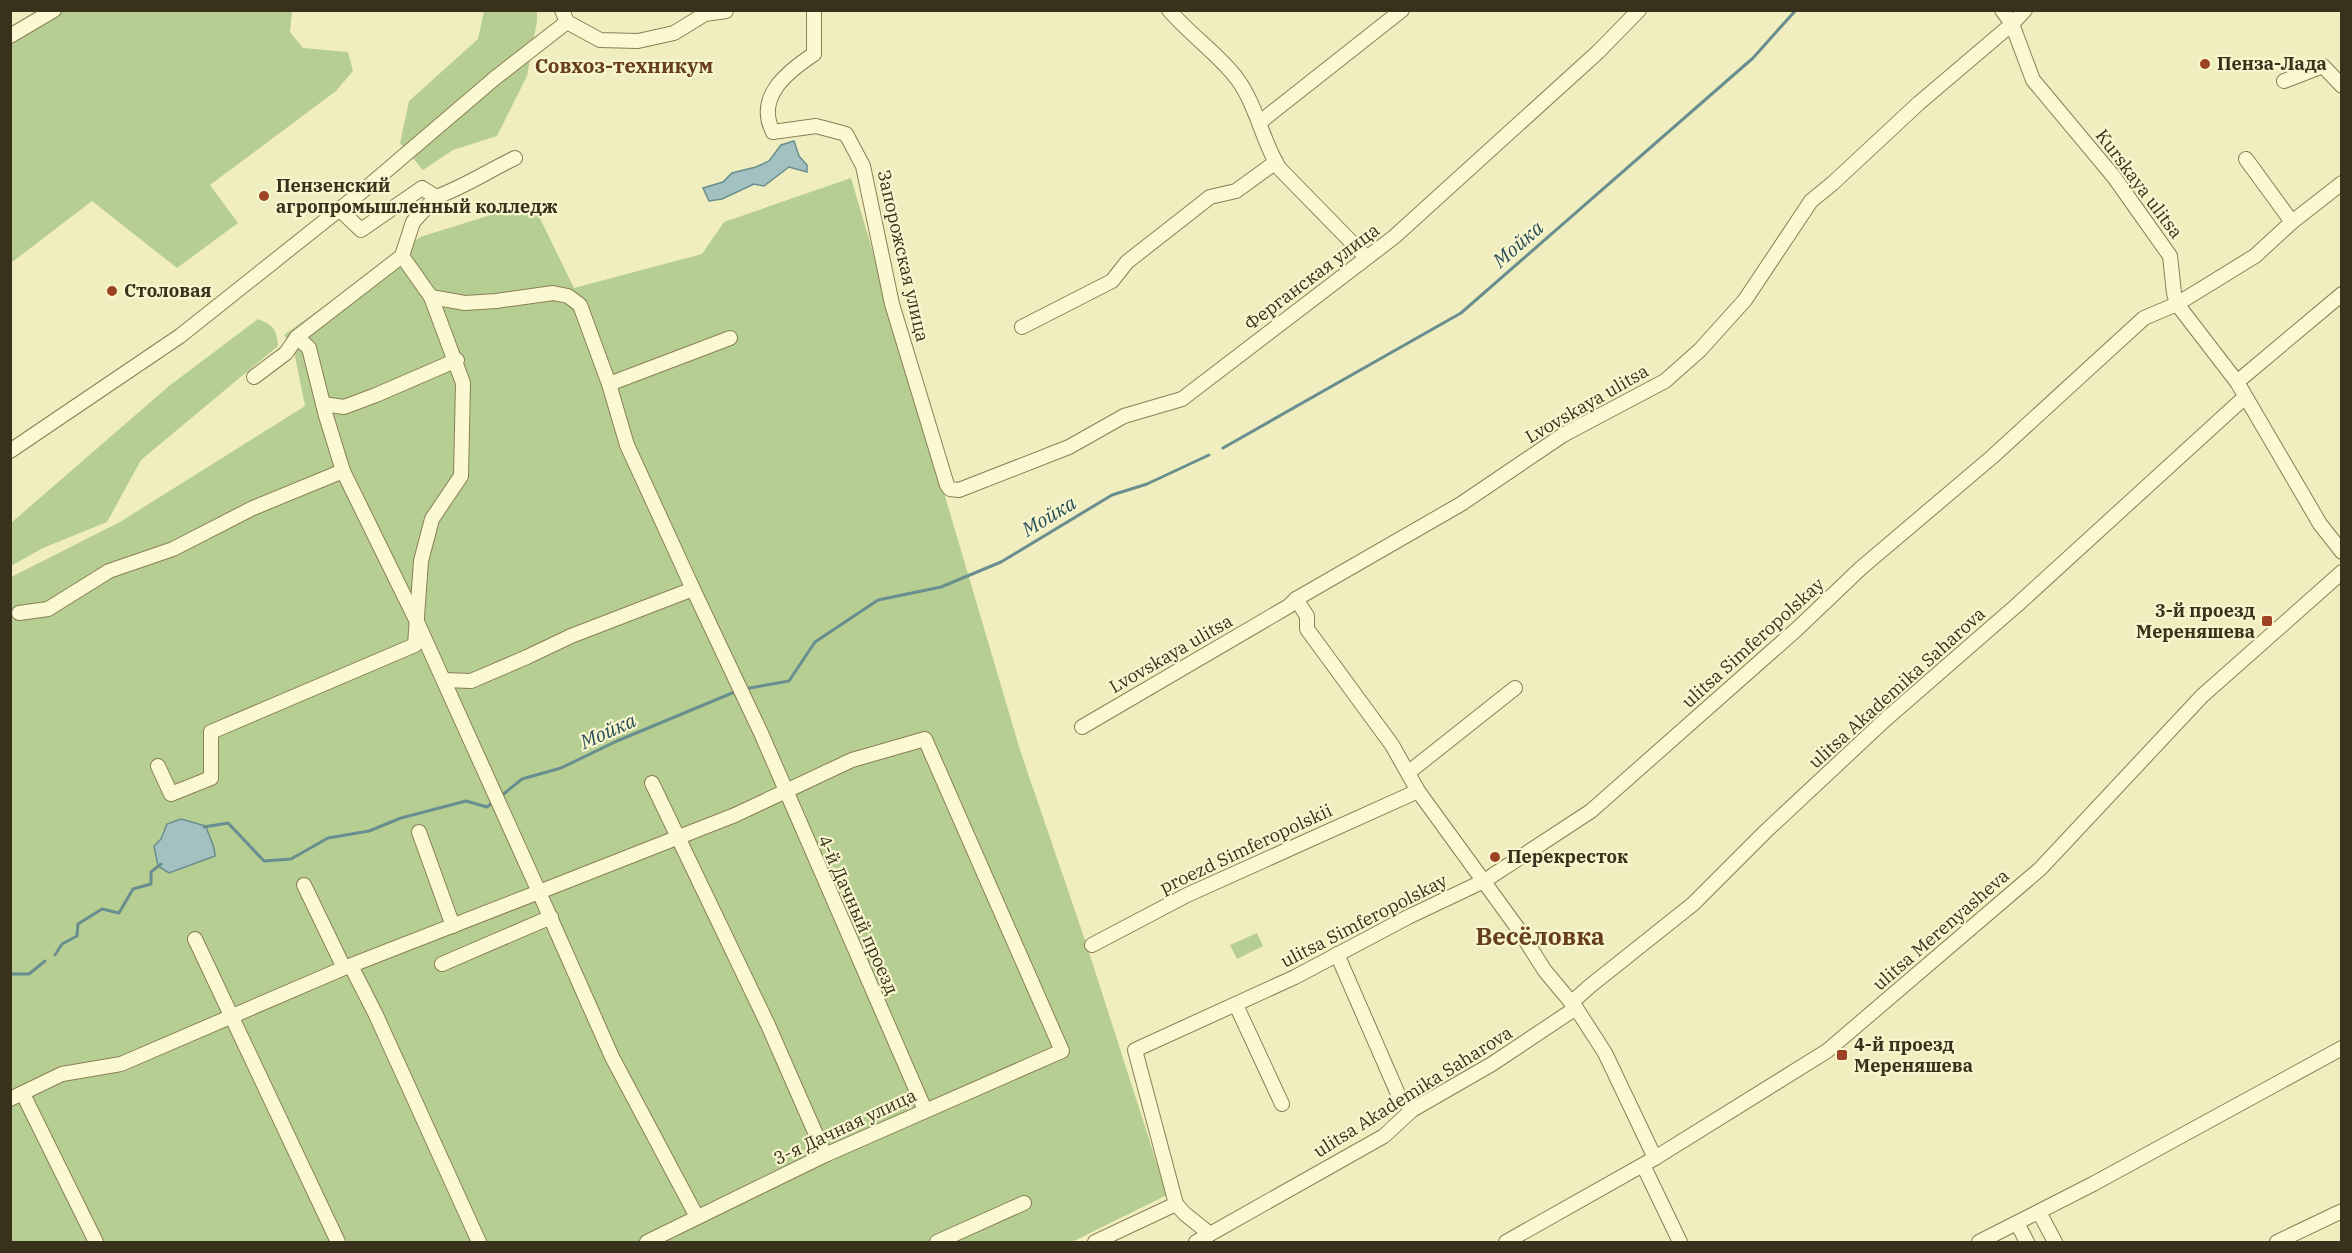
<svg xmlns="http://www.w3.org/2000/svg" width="2352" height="1253" font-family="'IBM Plex Serif',serif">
<rect width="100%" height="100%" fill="#f0eebe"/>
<g fill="#b7ce92">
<path d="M62,11H292L290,32L303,48L348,52L353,71L336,91L210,185L238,223L177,268L92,201L11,263V44Z"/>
<path d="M484,11H537V21L527,76L497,136L453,150L423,170L400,143L409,101L478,39Z"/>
<path d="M851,178L1020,750L1086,943L1167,1195L1072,1242H11V577L120,522L305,406L294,351L284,335L420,237L532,202L574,288L702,254L724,222Z"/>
<path d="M258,319C273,325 277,329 278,346L141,460L107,522L43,548L11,566V523L169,386Z"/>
<path d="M1257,933L1263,946L1237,959L1230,945Z"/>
</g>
<g fill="#a2c1c0" stroke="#698e8f" stroke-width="1.5">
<path d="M794,141L799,156L807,165V172L789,167L764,186L754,184L722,199L709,201L703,188L723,182L732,173L756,167L769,161L781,145Z"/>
<path d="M181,819L206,826C209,838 215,844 215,856L169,873L158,866L154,846L161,839L167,824Z"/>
</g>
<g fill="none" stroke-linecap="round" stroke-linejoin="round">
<g stroke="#698e8f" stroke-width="3">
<path d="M1223,448L1461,313L1753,58L1796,10"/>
<path d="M744,689L789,681L815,642L878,600L941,587L1001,562L1112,495L1147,484L1209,455"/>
<path d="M501,796L522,779L561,768L617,741L737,691"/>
<path d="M204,827L228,823L264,861L291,859L328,838L369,831L401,818L466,801L487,807L493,802"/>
<path d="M55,955L62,944L77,936L78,924L102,909L119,913L133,889L151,884V872L161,864"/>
<path d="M10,974H29L45,961"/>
</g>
<defs>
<g id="minor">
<path d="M562,10L567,22L600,40L638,41L674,33L705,14L726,11"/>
<path d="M814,10V54C787,72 755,97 773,132L816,126L846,134L863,166L892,304L947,485L950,489L959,490L1069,447L1124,416L1182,399L1394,237L1598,52L1639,10"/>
<path d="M1169,10C1189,34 1221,56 1238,80C1257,107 1262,140 1279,168L1366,257"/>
<path d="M2002,10L2012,24L2033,80L2114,177L2170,256L2174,293L2177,304L2237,382L2320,524L2342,552"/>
<path d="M10,36L54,10"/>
<path d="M2284,81L2323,66L2342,86"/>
<path d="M1260,122L1402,10"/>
<path d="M2246,159L2292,222"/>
<path d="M339,209L361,230L422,188L436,197C464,187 488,171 515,158"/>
<path d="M431,297L465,303L496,301L553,293L568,296L580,305L609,384L730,338"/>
<path d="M1022,327L1112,281L1127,262L1210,197L1236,191L1276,162"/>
<path d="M297,337L309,348L326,416L343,471L418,624L539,892L735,815L852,760L925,739L1062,1051L825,1155L647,1242"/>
<path d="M254,377L286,353L297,337L402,256L413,222L436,197"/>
<path d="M2237,382L2342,294"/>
<path d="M323,404L344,407L376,395L457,360"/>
<path d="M10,451L180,336L365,189L495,78L567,22"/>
<path d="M693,589L761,733L925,1110"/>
<path d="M1296,599L1307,616V629L1392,745L1418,791L1519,930L1545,971L1576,1008L1605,1053L1655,1158"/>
<path d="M19,613L48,609L109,571L173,549L253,508L343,471"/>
<path d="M444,680L471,681L527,657L571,636L693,589L627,445L609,384"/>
<path d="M1082,727L1289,606L1296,599L1461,504L1563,435L1665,381L1700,350L1745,300L1811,201L1833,183L1919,103L2012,24L2025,10"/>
<path d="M158,766L171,794L211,778V732L415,645L421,561L432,519L461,476L463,383L431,297L402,256"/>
<path d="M1409,772L1515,688"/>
<path d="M652,783L768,1025L825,1155"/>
<path d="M419,832L453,926"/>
<path d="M304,885L344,968"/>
<path d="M195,939L338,1242"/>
<path d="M1092,945L1187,895L1418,791"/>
<path d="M1337,954L1398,1094L1412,1110"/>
<path d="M442,964L551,917"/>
<path d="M351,966L376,1015L479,1242"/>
<path d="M1571,1003L1590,986L1693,904L1766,831L1886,719L2017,605L2245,397"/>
<path d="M1236,1005L1282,1104"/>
<path d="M23,1094L96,1242"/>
<path d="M10,1099L62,1074L121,1064L344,968L539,892L612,1057L697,1217"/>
<path d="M1643,1165L1680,1242"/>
<path d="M2039,1212L2055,1242"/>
<path d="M2017,1223L2027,1242"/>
<path d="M1210,1234L1185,1214L1176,1204L1135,1050L1295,977L1408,917L1484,881L1591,811L1797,629L1861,568L1992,457L2144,318L2177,304L2255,256L2292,222L2342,183"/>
<path d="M937,1242L1024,1203"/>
<path d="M1095,1242L1176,1204"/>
<path d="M1196,1242L1384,1136L1412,1110L1492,1064L1576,1008"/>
<path d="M1506,1242L1655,1158L1827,1051L2040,869L2202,696L2342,572"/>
<path d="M1979,1242L2093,1184L2342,1048"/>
<path d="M2277,1242L2342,1211"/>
</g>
</defs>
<use href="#minor" stroke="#897f56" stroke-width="16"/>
<use href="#minor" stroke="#faf9d2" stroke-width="14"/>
</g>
<g fill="#9b4323" stroke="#f7f6ce" stroke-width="2">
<circle cx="2205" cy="64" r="6"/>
<circle cx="264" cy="196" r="6"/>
<circle cx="112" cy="291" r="6"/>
<rect x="2261" y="615" width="12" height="12" rx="3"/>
<circle cx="1495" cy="857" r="6"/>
<rect x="1836" y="1049" width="12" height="12" rx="3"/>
</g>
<g text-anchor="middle" stroke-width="4.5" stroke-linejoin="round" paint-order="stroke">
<g font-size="18" font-weight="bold" fill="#38311b" stroke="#f7f6ce" text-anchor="start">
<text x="2217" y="70">Пенза-Лада</text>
<text x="276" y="192">Пензенский<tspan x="276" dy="21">агропромышленный колледж</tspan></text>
<text x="124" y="297">Столовая</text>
<text x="2255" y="617" text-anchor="end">3-й проезд<tspan x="2255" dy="21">Мереняшева</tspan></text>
<text x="1507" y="863">Перекресток</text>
<text x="1854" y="1051">4-й проезд<tspan x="1854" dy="21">Мереняшева</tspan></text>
</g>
<g font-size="18" fill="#38311b" stroke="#f7f6ce">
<text transform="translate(2139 184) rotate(53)" y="6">Kurskaya ulitsa</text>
<text transform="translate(903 256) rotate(77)" y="6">Запорожская улица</text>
<text transform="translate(1312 277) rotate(-37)" y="6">Ферганская улица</text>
<text transform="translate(1587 404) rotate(-30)" y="6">Lvovskaya ulitsa</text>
<text transform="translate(1753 643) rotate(-42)" y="6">ulitsa Simferopolskay</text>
<text transform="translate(1171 654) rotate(-30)" y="6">Lvovskaya ulitsa</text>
<text transform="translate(1897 688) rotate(-42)" y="6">ulitsa Akademika Saharova</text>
<text transform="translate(1246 849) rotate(-25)" y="6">proezd Simferopolskii</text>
<text transform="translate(858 915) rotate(66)" y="6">4-й Дачный проезд</text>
<text transform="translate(1364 921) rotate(-27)" y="6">ulitsa Simferopolskay</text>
<text transform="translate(1941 930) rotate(-41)" y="6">ulitsa Merenyasheva</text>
<text transform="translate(1413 1092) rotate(-32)" y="6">ulitsa Akademika Saharova</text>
<text transform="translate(845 1127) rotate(-25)" y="6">3-я Дачная улица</text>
</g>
<g font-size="20" font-weight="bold" fill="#663e19" stroke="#f7f6ce">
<text x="624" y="73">Совхоз-техникум</text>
</g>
<g font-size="20" font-style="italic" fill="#2a4f58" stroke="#f7f6ce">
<text transform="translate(1518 244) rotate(-41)" y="7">Мойка</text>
<text transform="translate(1049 516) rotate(-31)" y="7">Мойка</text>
<text transform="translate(608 731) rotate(-24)" y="7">Мойка</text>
</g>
<g font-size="24" font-weight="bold" fill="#663e19" stroke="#f7f6ce">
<text x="1540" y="945">Весёловка</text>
</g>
</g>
<rect width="2352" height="1253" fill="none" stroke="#38311b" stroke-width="24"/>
</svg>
